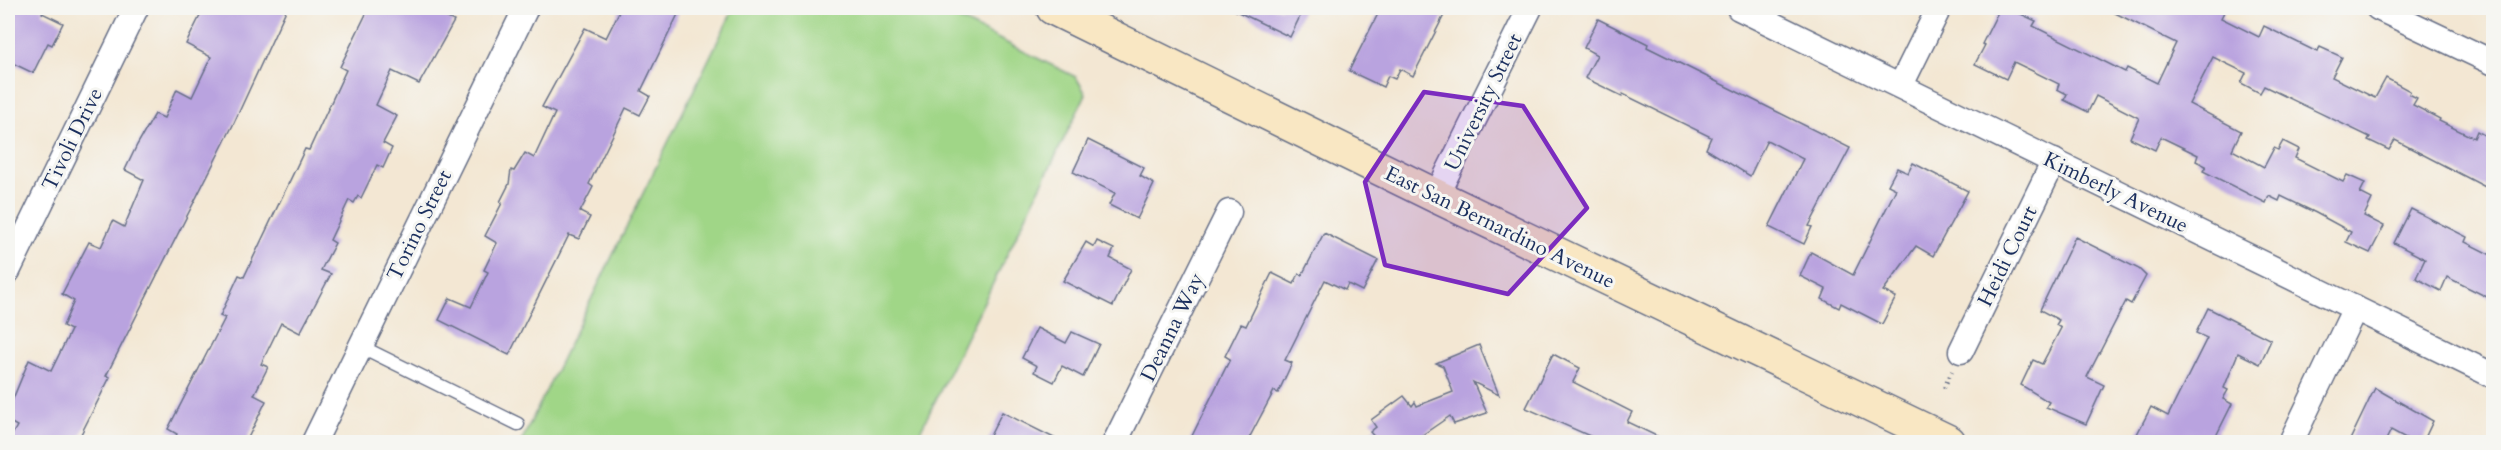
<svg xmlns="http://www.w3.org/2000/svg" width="2501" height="450" font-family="Cardo,serif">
<rect width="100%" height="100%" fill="#f6f6f2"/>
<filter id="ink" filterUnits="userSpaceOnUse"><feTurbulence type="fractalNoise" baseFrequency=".0167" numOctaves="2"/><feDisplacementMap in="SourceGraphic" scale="12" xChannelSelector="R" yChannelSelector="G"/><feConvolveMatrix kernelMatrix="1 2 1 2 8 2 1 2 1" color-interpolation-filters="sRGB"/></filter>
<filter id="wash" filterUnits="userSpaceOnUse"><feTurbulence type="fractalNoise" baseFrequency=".008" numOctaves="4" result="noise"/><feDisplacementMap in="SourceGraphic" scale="24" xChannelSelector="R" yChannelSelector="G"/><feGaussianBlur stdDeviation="1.35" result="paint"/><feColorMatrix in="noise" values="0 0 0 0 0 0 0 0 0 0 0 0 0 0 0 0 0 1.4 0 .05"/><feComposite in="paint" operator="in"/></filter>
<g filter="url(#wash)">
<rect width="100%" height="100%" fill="#f3e7d3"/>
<path fill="#a0d687" stroke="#5e8272" stroke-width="1.5" d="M734,8H936L1076,77L1086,94L915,442H521Z"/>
<g id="blocks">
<g fill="#b9a3df">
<path d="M8,8H44L42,13L63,23L52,45L48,43L33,73L8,61Z"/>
<path d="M204,8H287L233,125L106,376L110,377L77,442H8L17,426L8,421V411L29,360L51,371L71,330L63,326L74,301L62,294L89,242L101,247L113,221L124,227L144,180L125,170L137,145L155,114L164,118L177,89L192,97L211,57L186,44Z"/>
<path d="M369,8H445L441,15L454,21L419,84L392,71L376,105L397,116L383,143L392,148L383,168L377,165L361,198L358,196L354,203L349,200L330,240L335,243L321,270L331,274L300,333L281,323L261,364L268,367L254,395L266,401L246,442H173L177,434L168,429L225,318L220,316L239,275L244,277L305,149L309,150L346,70L340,67Z"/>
<path d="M621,8H681L641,91L650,96L640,115L626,108L589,184L593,187L580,212L590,217L579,239L569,235L509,355L439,320L450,298L471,307L488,272L484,270L497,243L485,236L502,203L500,202L509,184L511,170L514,171L525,153L534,158L555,113L542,107L585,28L606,38Z"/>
<path d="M1230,8H1304L1290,37Z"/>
<path d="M1381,8H1434L1445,13L1413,76L1400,69L1395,79L1388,76L1383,87L1349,71Z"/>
<path d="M2000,8H2008L2036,21L2033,26L2125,72L2127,68L2157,83L2176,43L2105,8H2226L2221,18L2259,37L2264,26L2317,52L2320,47L2342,57L2332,77L2375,98L2386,78L2410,91L2409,94L2417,98L2413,105L2440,119L2439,121L2474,138L2477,131L2493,140V191L2395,140L2389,150L2368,140L2370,137L2264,86L2260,93L2241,83L2246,73L2213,57L2189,104L2241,131L2232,150L2264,167L2274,148L2278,150L2283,141L2299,149L2295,158L2343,182L2347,175L2365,183L2360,193L2372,199L2364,216L2384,226L2370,253L2346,242L2351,232L2316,213L2281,196L2279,201L2269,196L2266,203L2203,171L2206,166L2196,161L2198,155L2161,137L2155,150L2130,138L2139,118L2096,96L2088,112L2064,100L2067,94L2057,89L2059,84L2014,62L2006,79L1975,64L1985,45L1982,44Z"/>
<path d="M1598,19L1648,44L1647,47L1850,148L1809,226L1812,227L1804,244L1769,227L1803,159L1767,140L1750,176L1706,149L1711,137L1623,94L1622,96L1585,78L1597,55L1584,48Z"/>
<path d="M1088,140L1144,168L1140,176L1154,184L1137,219L1109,205L1115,193L1073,172Z"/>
<path d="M1913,163L1968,191L1933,256L1916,246L1883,291L1896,297L1882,324L1841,303L1839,308L1822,299L1826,289L1800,276L1811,252L1853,275L1896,189L1888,185L1897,168L1908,173Z"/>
<path d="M2411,209L2467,237L2465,242L2493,256V300L2447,277L2441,291L2416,278L2425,259L2394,243Z"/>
<path d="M1324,233L1378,260L1362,291L1348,284L1345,290L1325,280L1285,360L1292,363L1278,393L1274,391L1247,442H1189L1230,359L1225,356L1241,324L1246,326L1272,273L1294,284L1299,274L1302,275Z"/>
<path d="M2075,237L2139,269L2146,276L2131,304L2126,301L2087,377L2104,385L2086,424L2046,407L2049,402L2021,385L2033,360L2042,364L2061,328L2056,325L2059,320L2040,310Z"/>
<path d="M1097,241L1114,249L1110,258L1131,269L1113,306L1063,281L1086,242L1094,247Z"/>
<path d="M2208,308L2271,340L2260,364L2238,353L2224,388L2228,390L2223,399L2232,404L2213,442H2133L2151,407L2168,416L2207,338L2196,333Z"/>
<path d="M1037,328L1066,343L1072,332L1099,344L1083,377L1062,366L1054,382L1034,372L1037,366L1022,358Z"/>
<path d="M1479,345L1499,395L1473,382L1487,413L1454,424L1450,416L1412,442H1379L1370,432L1376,427L1371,420L1404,396L1412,406L1415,402L1417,406L1453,392L1443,366L1436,363Z"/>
<path d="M1553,354L1580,368L1573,382L1632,412L1627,422L1669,442H1586L1590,436L1526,408Z"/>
<path d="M2375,388L2433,421L2423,442H2413L2391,430L2385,442H2349Z"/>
<path d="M1002,412L1062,442H987Z"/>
</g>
</g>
</g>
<g filter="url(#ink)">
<use href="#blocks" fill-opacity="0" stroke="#676f87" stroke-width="1.5"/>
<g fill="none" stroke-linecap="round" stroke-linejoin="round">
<defs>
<path id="lane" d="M360,346L518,424"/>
<g id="street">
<path d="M1739,8L2494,376"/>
<path d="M2378,8L2494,63"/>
<path d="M1901,85L1939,8"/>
<path d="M1436,196L1530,8"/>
<path d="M8,271L136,8"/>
<path d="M1961,351L2054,161"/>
<path d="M314,442L526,8"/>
<path d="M1115,442L1229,212"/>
<path d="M2291,442L2355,308"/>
</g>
<path id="secondary" d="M1053,8L1436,196L1949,442"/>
</defs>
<use href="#lane" stroke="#676f87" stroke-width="15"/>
<use href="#street" stroke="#676f87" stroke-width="27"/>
<use href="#secondary" stroke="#676f87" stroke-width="36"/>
<path stroke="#676f87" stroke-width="4" stroke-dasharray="1.5 4.5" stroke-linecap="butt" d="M1944,388L1952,371"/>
<use href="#lane" stroke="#fff" stroke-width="12"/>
<use href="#street" stroke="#fff" stroke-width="24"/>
<use href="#secondary" stroke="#f9e7c3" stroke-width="33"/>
</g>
</g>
<path fill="#7b2cbf" fill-opacity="0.2" stroke="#7b2cbf" stroke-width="4.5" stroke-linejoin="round" d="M1424,92L1523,106L1587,208L1508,294L1385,265L1365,182Z"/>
<g text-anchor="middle" stroke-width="6" stroke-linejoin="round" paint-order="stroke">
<g font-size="21" fill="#1b2f5e" stroke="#f6f6f2">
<text transform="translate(1483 102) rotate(-64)" y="7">University Street</text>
<text transform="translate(72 139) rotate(-64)" y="7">Tivoli Drive</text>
<text transform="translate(2116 192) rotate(26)" y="7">Kimberly Avenue</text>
<text transform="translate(419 225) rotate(-64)" y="7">Torino Street</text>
<text transform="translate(1500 227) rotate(26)" y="7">East San Bernardino Avenue</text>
<text transform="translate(2007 256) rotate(-64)" y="7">Heidi Court</text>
<text transform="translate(1172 327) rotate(-64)" y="7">Deanna Way</text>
</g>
</g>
<rect width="2501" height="450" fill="none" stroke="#f6f6f2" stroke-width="30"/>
</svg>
